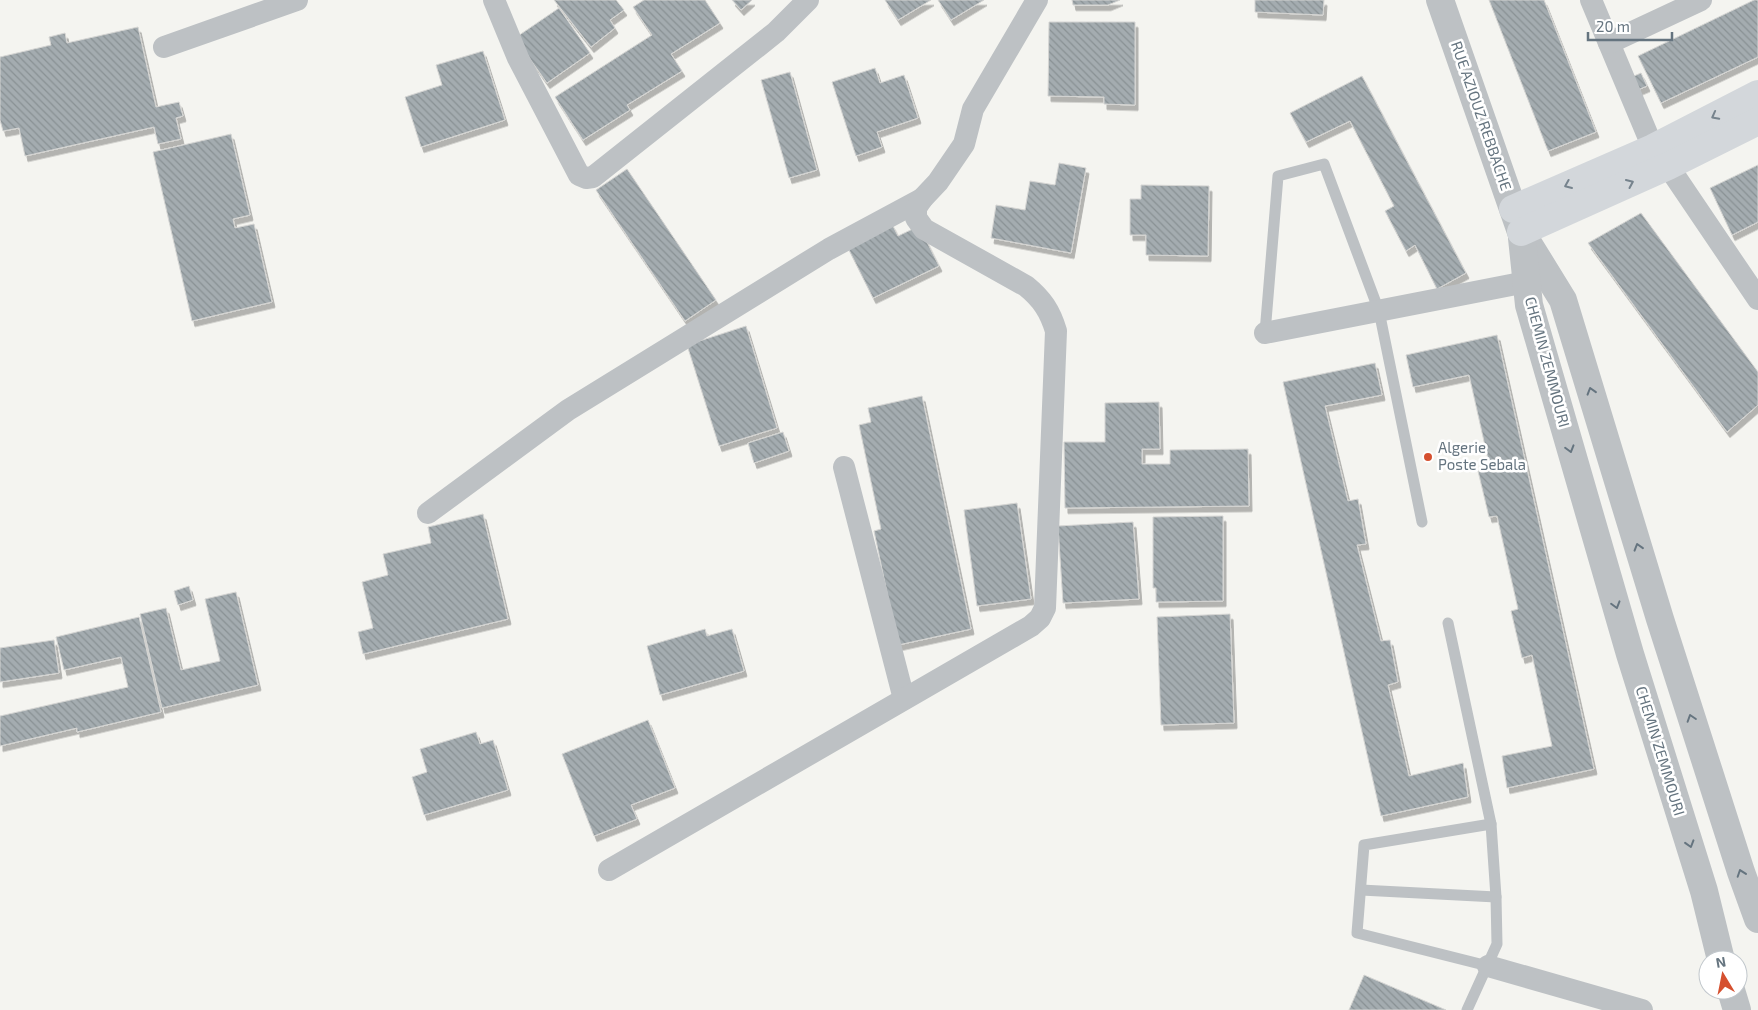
<svg xmlns="http://www.w3.org/2000/svg" width="1758" height="1010" font-family="'Exo 2',sans-serif">
<defs>
<pattern id="building-back-hatch" width="6" height="6" patternUnits="userSpaceOnUse" patternTransform="scale(1.25)"><rect width="6" height="6" fill="#a4acb0"/><path d="M-1 5l2 2M0 0l6 6M5-1l2 2" fill="none" stroke="#899194"/></pattern>
<filter id="shadow"><feDropShadow dx="3" dy="5.5" stdDeviation="0" flood-color="#0004"/></filter>
</defs>
<rect width="100%" height="100%" fill="#f4f4f0"/>
<g fill="url(#building-back-hatch)" stroke="#d5d5d3" filter="url(#shadow)">
<path d="M554,0H616L624,10L610,20L615,28L591,47Z"/>
<path d="M644,0H705L720,23L671,54L682,71L627,105L630,110L583,140L555,97L652,35L633,7Z"/>
<path d="M732,0H752L741,10Z"/>
<path d="M885,0H931L898,20Z"/>
<path d="M938,0H984L951,20Z"/>
<path d="M1072,0H1120L1108,5H1073Z"/>
<path d="M1255,0H1324L1323,15L1255,12Z"/>
<path d="M1489,0H1544L1596,132L1548,151Z"/>
<path d="M1754,0H1758V57L1661,103L1638,56Z"/>
<path d="M559,8L590,53L547,83L515,38Z"/>
<path d="M1049,22H1135V105L1104,104V97L1048,96Z"/>
<path d="M138,27L156,107L179,102L183,116L176,118L181,139L158,144L154,127L25,156L19,128L3,131L0,120V57L51,45L49,37L65,33L67,43Z"/>
<path d="M483,51L505,120L421,147L405,97L442,85L436,65Z"/>
<path d="M875,68L880,83L904,75L918,118L877,132L882,147L856,156L832,82Z"/>
<path d="M790,72L817,170L789,178L761,80Z"/>
<path d="M1641,73L1647,86L1633,92L1627,79Z"/>
<path d="M1362,76L1466,273L1437,289L1415,245L1406,251L1395,230L1385,211L1394,206L1350,121L1306,142L1290,113Z"/>
<path d="M231,134L250,215L233,219L235,228L254,224L272,302L192,321L153,152Z"/>
<path d="M1059,163L1086,168L1071,253L991,238L996,205L1025,210L1030,181L1055,185Z"/>
<path d="M1758,165V222L1732,235L1710,188Z"/>
<path d="M627,169L716,300L685,321L596,190Z"/>
<path d="M1141,185L1209,186L1208,256L1146,255V235H1130V199H1141Z"/>
<path d="M1641,213L1758,372V405L1727,432L1588,243Z"/>
<path d="M892,224L898,236L919,226L939,266L873,298L847,246Z"/>
<path d="M746,326L777,428L719,446L687,345Z"/>
<path d="M1497,335L1594,769L1507,788L1502,756L1552,746L1532,655L1522,658L1511,611L1518,609L1497,516L1489,517L1478,471L1490,468L1469,375L1413,387L1406,355Z"/>
<path d="M1375,363L1382,395L1325,406L1348,501L1358,499L1366,544L1357,545L1381,641L1390,640L1398,682L1388,685L1409,776L1463,763L1468,797L1381,816L1283,382Z"/>
<path d="M922,396L971,629L898,645L874,531L881,529L859,425L871,422L868,408Z"/>
<path d="M1159,402L1160,449H1142V464H1170V450L1248,449L1249,506L1065,508L1064,442H1105V403Z"/>
<path d="M783,432L789,451L754,463L748,443Z"/>
<path d="M1017,503L1031,599L977,606L964,510Z"/>
<path d="M483,514L508,619L363,654L358,632L373,628L362,582L388,575L383,554L431,543L428,527Z"/>
<path d="M1223,516V601L1156,602V588H1153V517Z"/>
<path d="M1133,522L1139,599L1063,603L1058,526Z"/>
<path d="M189,586L193,600L178,605L174,591Z"/>
<path d="M236,592L258,685L162,708L140,614L166,608L181,670L220,661L205,599Z"/>
<path d="M1230,614L1234,723L1161,725L1157,617Z"/>
<path d="M139,617L161,712L77,732V728L0,746V716L128,687L121,657L64,670L56,637Z"/>
<path d="M705,629L707,636L732,629L744,671L660,695L647,646Z"/>
<path d="M54,640L59,673L0,682V648Z"/>
<path d="M648,720L675,788L631,805L637,819L594,836L562,754Z"/>
<path d="M476,732L480,744L493,740L508,790L424,815L412,777L427,772L420,749Z"/>
<path d="M1364,975L1446,1010H1349Z"/>
</g>
<g fill="none" stroke-linecap="round" stroke-linejoin="round">
<g stroke="#bdc1c4" stroke-width="11">
<path d="M1265,333L1278,176L1324,164L1379,311L1422,522"/>
<path d="M1448,623L1491,824L1496,897L1497,944L1467,1010"/>
<path d="M1361,890L1496,897"/>
<path d="M1488,966L1357,933L1364,845L1491,824"/>
</g>
<g stroke="#bdc1c4" stroke-width="22">
<path d="M494,0L518,58L579,175L586,178L593,177L776,32L808,0"/>
<path d="M1591,0L1653,148L1668,166L1758,299"/>
<path d="M1609,43L1701,0"/>
<path d="M164,47L297,0"/>
<path d="M1265,333L1526,282"/>
<path d="M844,467L904,699"/>
<path d="M428,513L568,410L829,249L922,199"/>
<path d="M609,870L1031,626L1040,618L1045,608L1056,331C1050,311 1042,299 1026,286L924,229L916,218V208L922,199L938,182L964,144L973,109L1037,0"/>
<path d="M1488,966L1642,1010"/>
</g>
<g stroke="#bdc1c4" stroke-width="28">
<path d="M1440,0L1521,232L1563,300L1660,619L1741,872L1758,919"/>
<path d="M1522,238L1529,305L1630,654L1704,891L1721,960"/>
<path d="M1731,990L1737,1010"/>
</g>
<g stroke="#d3d7db" stroke-width="28">
<path d="M1513,209L1653,148L1758,94"/>
<path d="M1521,232L1668,166L1758,121"/>
</g>
</g>
<defs><path id="oneway-chevron" d="M-2-3.5L2.5 0L-2 3.5" fill="none" stroke-width="1.6" stroke-linecap="round" stroke-linejoin="round" transform="scale(1.25)"/></defs>
<g stroke="#76838d">
<use href="#oneway-chevron" transform="translate(1715 116) rotate(152)"/>
<use href="#oneway-chevron" transform="translate(1630 183) rotate(-24)"/>
<use href="#oneway-chevron" transform="translate(1568 185) rotate(157)"/>
</g>
<g stroke="#65747f">
<use href="#oneway-chevron" transform="translate(1591 391) rotate(-107)"/>
<use href="#oneway-chevron" transform="translate(1570 449) rotate(74)"/>
<use href="#oneway-chevron" transform="translate(1638 547) rotate(-107)"/>
<use href="#oneway-chevron" transform="translate(1616 605) rotate(74)"/>
<use href="#oneway-chevron" transform="translate(1691 718) rotate(-108)"/>
<use href="#oneway-chevron" transform="translate(1690 844) rotate(73)"/>
<use href="#oneway-chevron" transform="translate(1741 873) rotate(-109)"/>
</g>
<circle fill="#d5502f" stroke="#fff" stroke-width="2" cx="1428" cy="457" r="5"/>
<g text-anchor="middle" stroke-width="5" stroke-linejoin="round" paint-order="stroke">
<g font-size="15" fill="#65747f" stroke="#fff">
<text transform="translate(1481 116) rotate(71)" y="5">RUE AZIOUZ REBBACHE</text>
<text transform="translate(1547 362) rotate(75)" y="5">CHEMIN ZEMMOURI</text>
<text transform="translate(1660 751) rotate(73)" y="5">CHEMIN ZEMMOURI</text>
</g>
<g font-size="15" fill="#65747f" stroke="#fff" text-anchor="start">
<text x="1438" y="453">Algerie<tspan x="1438" dy="17">Poste Sebala</tspan></text>
</g>
</g>
<g transform="translate(1723 975) rotate(350)"><circle r="24" fill="#ffffff" stroke="#c1c7cc"/>
<path d="M0-4L9 19L0 12L-9 19Z" fill="#d5502f"/>
<text y="-8" font-size="14" font-weight="bold" text-anchor="middle" fill="#65747f">N</text>
</g>
<path d="M1588 32v8h84v-8" fill="none" stroke="#65747f" stroke-width="2.5"/>
<text x="1596" y="32" font-size="15" fill="#65747f" stroke="#ffffff" stroke-width="4" paint-order="stroke">20 m</text>
</svg>
